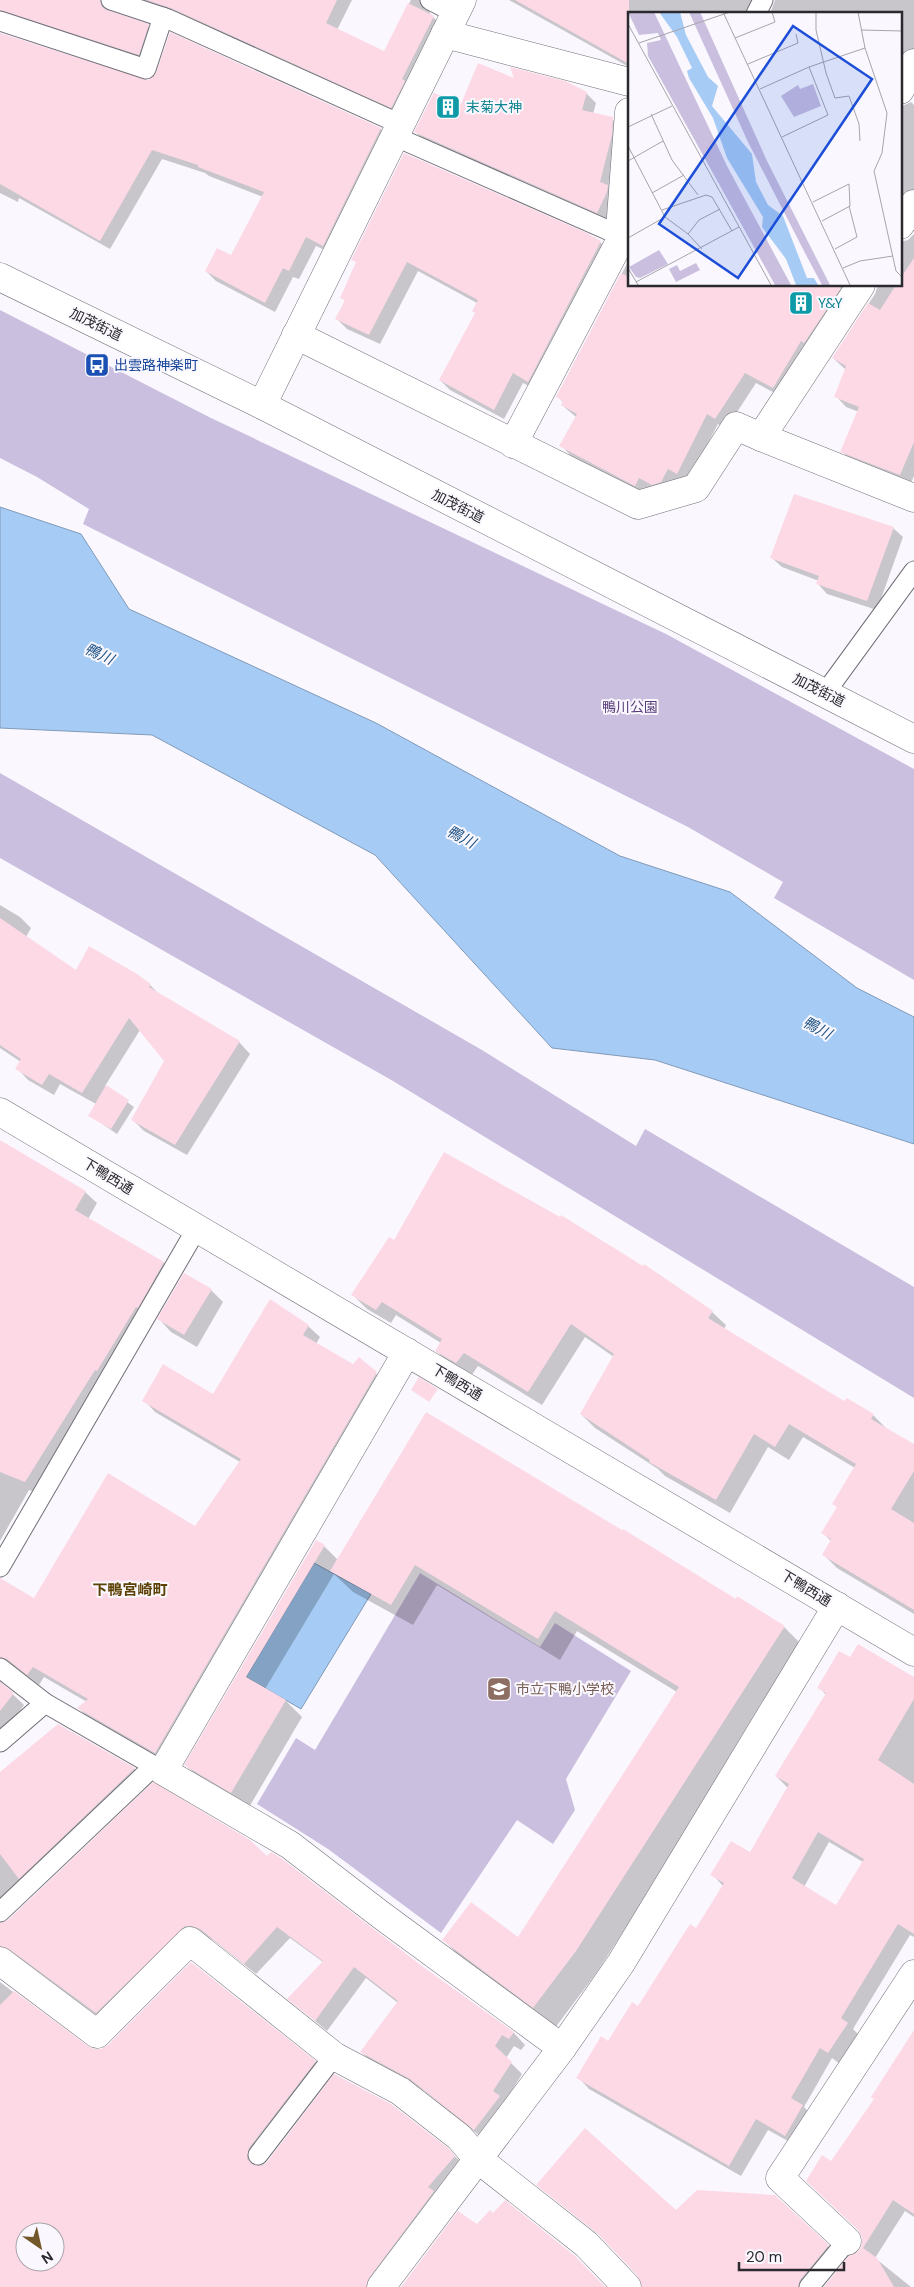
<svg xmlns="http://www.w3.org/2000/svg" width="914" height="2287" font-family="'DM Sans','Noto Sans JP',sans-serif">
<rect width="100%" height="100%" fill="#faf8fe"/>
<g fill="#cbbfdf">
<path d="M0,310L211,418L666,634L914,769V980L774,898L783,882L688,827L83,524L89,509L37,477L0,458Z"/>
<path d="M0,773L482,1050L636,1146L645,1129L914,1287V1398L393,1081L0,858Z"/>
<path d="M420,1573L540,1647L555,1623L631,1671L566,1779L575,1810L553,1844L517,1820L441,1933L328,1849L257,1804L296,1738L315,1750Z"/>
</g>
<g fill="#a6cbf4" stroke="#819ab8">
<path d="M0,507L81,534L129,609L376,723L620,856L730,892L857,988L914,1017V1144L655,1060L552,1048L375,855L152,735L0,728Z"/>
<path d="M314,1563L371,1594L301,1709L246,1677Z"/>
</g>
<g fill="#0003" fill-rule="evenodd">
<path d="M0,0H116L110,6L109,11L148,26L158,35L148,64L0,26Z"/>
<path d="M130,0H352L337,30L384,53L411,0H436L429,5L430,14L440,24L401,117Z"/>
<path d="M509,0H914V63L900,80V14H770L775,0L768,1L760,14H629V67Z"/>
<path d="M0,34L149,81L158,74L171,34L381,129L390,139L333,254L316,246L299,279L293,277L275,312L216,281L206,271L232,256L263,197L209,176L205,173L162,159L110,249L19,198L18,202L0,193Z"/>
<path d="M517,80L586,93L596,103L593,114L612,119L622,128L607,222L425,142L416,132L462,106Z"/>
<path d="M911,102L914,105V204L900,225V107Z"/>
<path d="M586,234L601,243L611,253L538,391L523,383L504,419L450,390L440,380L476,314L477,303L418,271L380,344L347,329L337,319L345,301L342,297L357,263L353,259Z"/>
<path d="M914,234V476L910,485L852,462L842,451L859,412L846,407L836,396L846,370L833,358L875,294L878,285H900V242L908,240Z"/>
<path d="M629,260V285H861L784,398L756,383L726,429L718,424L687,483L646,496L571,456L561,445L576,417L562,405L564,403L557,396Z"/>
<path d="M893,528L903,537L877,610L827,594L818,584L819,581L782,567L772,558Z"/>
<path d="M0,905L20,917L31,928L26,937L76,971L150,985L159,994L239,1042L250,1054L187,1155L144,1131L132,1119L165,1061L140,1030L105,1086L134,1107L117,1134L89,1115L96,1104L60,1084L54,1095L28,1080L17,1068L21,1062L0,1048Z"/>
<path d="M0,1156L85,1192L97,1203L88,1219L164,1263L175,1274L37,1493L29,1490L0,1541Z"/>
<path d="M394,1241L712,1312L726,1325L724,1329L845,1403L847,1399L873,1415L887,1429L914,1446V1614L837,1568L823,1554L831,1541L823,1533L838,1508L834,1504L855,1468L803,1437L789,1460L768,1447L730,1513L665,1476L658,1469L595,1428L581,1414L614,1357L585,1337L542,1405L478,1366L471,1376L450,1364L436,1351L441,1343L396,1315L391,1323L367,1309L353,1295Z"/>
<path d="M211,1290L223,1302L197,1347L171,1332L159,1319Z"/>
<path d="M308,1326L320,1337L316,1344L354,1366L359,1359L388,1384L167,1764L90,1720L79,1708L87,1702L44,1677L39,1685L19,1670L8,1668L0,1678V1579L35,1600L196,1527L240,1462L155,1412L144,1400L214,1396Z"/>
<path d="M426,1414L736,1600L738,1598L784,1627L806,1649L597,1972L555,2028L465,1962L444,1940L518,1939L677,1692L577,1631L560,1660L437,1585L413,1625L353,1592L334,1574L265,1689L285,1700L302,1717L248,1809L203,1782L186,1765L324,1546L338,1560Z"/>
<path d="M851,1659L914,1678V1937L910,1935L853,2029L859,2035L840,2064L832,2058L804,2107L814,2117L797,2146L768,2130L741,2176L589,2089L578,2077L639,2008L696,1930L723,1886L712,1874L750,1854L788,1788L776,1776L826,1695L819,1687ZM829,1842L863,1862L836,1907L804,1887Z"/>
<path d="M0,1679L1,1683L24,1705L0,1738Z"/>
<path d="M59,1725L135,1769L146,1780L3,1915L0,1925L267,1858L514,2033L525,2045L521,2050L514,2046L506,2058L522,2074L505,2102L486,2141L423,2090L373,2063L361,2052L398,2003L366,1978L327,2031L289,1999L323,1962L290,1938L256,1974L213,1940L205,1937L108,2024L22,1960L15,1957L0,1962V1774Z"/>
<path d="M0,1982L87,2048L95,2051L315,2062L326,2074L260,2160L259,2166L268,2163L447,2149L460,2161L381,2287H0ZM25,2232H55V2262H25Z"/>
<path d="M914,2065V2217L905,2211L875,2258L911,2287H824L850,2257L860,2252L864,2244L863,2237L832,2162Z"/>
<path d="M538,2185L676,2212L828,2246L839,2258L816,2287H643L639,2275L607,2241Z"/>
</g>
<g fill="#fdd9e6" fill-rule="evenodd">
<path d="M0,0H100L102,7L107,10L149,24L139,55L0,10Z"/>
<path d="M147,0H337L326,23L384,51L408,3L434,16L402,79L405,81L391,108L173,9Z"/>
<path d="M515,0H629V64Z"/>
<path d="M170,32L381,128L323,246L306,237L289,271L283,268L265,303L205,271L217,248L231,255L264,192L198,167V165L152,150L100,241L0,184V33L148,80L156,73Z"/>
<path d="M478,63L514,78L510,67L565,81L587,92L582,110L613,117L612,135L600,182L608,185L607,192L597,213L414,132L434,93L461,104Z"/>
<path d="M404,153L587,233L601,241L528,382L513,373L494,410L439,380L475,313L472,311L478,300L407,262L369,335L335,319L345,300L340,298L356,262L351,260Z"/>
<path d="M914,258V442L900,475L840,452L859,407L834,397L846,366L832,358L868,303L880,310L896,285H900V279Z"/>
<path d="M621,273L629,277V285H836L841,288L804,343L801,341L773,388L745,373L715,419L707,414L677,474L668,469L661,482L652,485L639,478L635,486L559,446L577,414L561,405L563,401L556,397Z"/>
<path d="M794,494L894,527L867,601L816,584L819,576L770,558Z"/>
<path d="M0,918L76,970L89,946L137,974L151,984L149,987L240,1041L175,1145L131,1120L164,1061L129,1018L82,1093L49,1074L42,1085L15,1069L21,1059L0,1045Z"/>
<path d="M106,1085L129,1100L111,1129L88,1116Z"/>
<path d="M0,1140L86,1191L75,1210L164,1262L138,1308L136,1307L97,1371L95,1370L25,1482L0,1472Z"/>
<path d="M444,1152L560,1217L561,1215L643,1266L644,1264L713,1311L708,1318L844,1401L847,1398L874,1414L871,1419L914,1444V1471L891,1509L914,1523V1610L822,1555L831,1539L821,1533L837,1507L832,1504L856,1464L789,1424L775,1447L754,1434L716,1500L649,1462L650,1460L580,1414L614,1354L571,1324L528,1392L464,1353L456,1363L435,1351L442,1339L382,1302L376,1310L351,1295L389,1237L394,1240Z"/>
<path d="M184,1273L212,1289L184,1335L157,1319Z"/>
<path d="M270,1299L309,1325L303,1335L353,1364L359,1357L377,1372L155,1753L77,1708L88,1699L33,1667L27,1675L7,1659L0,1657V1578L34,1598L108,1473L195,1526L241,1459L142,1401L163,1364L213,1394Z"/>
<path d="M419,1377L438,1389L429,1402L411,1390Z"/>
<path d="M426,1412L622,1530L623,1529L736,1599L737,1596L785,1626L576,1951L533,2008L442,1940L471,1902L518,1937L679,1687L555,1611L538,1639L415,1565L391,1605L330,1571Z"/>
<path d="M316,1540L325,1545L246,1677L286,1700L231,1793L184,1765Z"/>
<path d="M858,1644L914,1677V1699L878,1760L914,1784V1934L898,1924L841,2018L848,2023L828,2053L820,2048L791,2098L803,2105L785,2136L756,2119L729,2166L576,2078L601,2036L608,2041L632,2002L638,2006L690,1924L696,1928L724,1883L710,1875L731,1841L750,1852L789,1784L775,1776L826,1693L817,1688L839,1651L850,1657ZM818,1832L864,1859L836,1905L792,1878Z"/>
<path d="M0,1682L14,1693L0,1711Z"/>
<path d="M58,1724L135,1768L19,1879L0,1854V1772Z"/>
<path d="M153,1782L250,1840L267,1856L271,1852L281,1858L422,1966L514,2032L509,2039L502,2035L495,2046L512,2062L493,2091L500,2096L474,2130L410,2079L360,2052L398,2001L354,1967L315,2021L287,1999L323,1961L277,1927L244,1964L200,1929L192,1926H185L96,2013L9,1949L0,1946V1923L8,1920Z"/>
<path d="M191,1962L316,2061L249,2148L247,2159L252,2164L262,2166L267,2162L334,2074L391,2104L448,2148L455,2156L428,2187L434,2191L369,2278L366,2287H0V2005L14,1991L88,2046L94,2049H101L108,2045ZM25,2232H55V2262H25Z"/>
<path d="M914,2030V2214L893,2200L863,2248L877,2258L894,2287H824L849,2256L859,2251L862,2244V2237L858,2230L806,2181L822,2155L831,2161L874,2099L871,2097Z"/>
<path d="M585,2128L676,2210L697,2190L775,2195L829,2245L800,2280L798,2287H642L638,2276L597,2233L536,2185Z"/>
<path d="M505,2200L575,2256L605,2287H401L458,2211L477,2224L490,2210L493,2213Z"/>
</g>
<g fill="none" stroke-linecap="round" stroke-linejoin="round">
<defs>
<g id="lane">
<path d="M111,0L168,19L400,124"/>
<path d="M430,0L455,13"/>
<path d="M756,14L763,0"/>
<path d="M0,21L146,69L163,17"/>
<path d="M394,136L619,235"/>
<path d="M825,693L914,571"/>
<path d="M0,1567L197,1228"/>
<path d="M0,1668L45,1703L163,1771"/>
<path d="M0,1742L45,1703"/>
<path d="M0,1912L154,1766"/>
<path d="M258,2155L334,2056"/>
<path d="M809,2287L847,2241"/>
</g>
<g id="street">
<path d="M445,34L629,82"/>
<path d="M900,90L914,63"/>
<path d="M900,225L914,204"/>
<path d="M296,335L638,505L696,488L736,426L761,437L861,285"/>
<path d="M761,437L914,498"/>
<path d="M513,444L619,243L629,112"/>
<path d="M0,1112L914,1652"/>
<path d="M407,1352L163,1771L290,1845L381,1915L562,2048"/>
<path d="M0,1961L97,2034L190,1941L334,2056L400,2091L459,2137L478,2159L586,2244L627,2287"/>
<path d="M847,2241L780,2178L914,1974"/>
<path d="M381,2287L562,2048L621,1963L837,1606"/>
</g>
<g id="secondary">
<path d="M0,277L262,405L914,739"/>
<path d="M262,405L462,0"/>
</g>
</defs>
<use href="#lane" stroke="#726f78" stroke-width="21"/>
<use href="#street" stroke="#726f78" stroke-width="29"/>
<use href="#secondary" stroke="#726f78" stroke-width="29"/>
<use href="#lane" stroke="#fff" stroke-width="19"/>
<use href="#street" stroke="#fff" stroke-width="28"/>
<use href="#secondary" stroke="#fff" stroke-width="28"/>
</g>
<defs>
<symbol id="building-square" viewBox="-11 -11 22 22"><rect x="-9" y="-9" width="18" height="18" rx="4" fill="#0f9aa8" stroke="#faf8fe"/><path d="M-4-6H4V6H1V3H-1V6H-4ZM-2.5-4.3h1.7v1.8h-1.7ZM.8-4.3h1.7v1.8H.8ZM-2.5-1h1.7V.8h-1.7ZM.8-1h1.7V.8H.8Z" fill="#fff"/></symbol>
<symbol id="bus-square" viewBox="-11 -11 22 22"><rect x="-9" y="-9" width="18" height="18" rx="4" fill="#1a4fb4" stroke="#faf8fe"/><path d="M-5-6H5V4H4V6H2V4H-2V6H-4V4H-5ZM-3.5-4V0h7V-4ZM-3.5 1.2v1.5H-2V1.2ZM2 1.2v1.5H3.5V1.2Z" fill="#fff"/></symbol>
<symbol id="school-square" viewBox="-11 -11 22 22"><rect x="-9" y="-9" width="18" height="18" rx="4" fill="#8d6e63" stroke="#faf8fe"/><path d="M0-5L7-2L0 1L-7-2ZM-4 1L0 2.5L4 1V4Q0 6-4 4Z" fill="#fff"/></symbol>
</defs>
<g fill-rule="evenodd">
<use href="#building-square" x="434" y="93" width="28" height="28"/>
<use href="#building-square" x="787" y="289" width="28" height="28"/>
<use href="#bus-square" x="83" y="351" width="28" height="28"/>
<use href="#school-square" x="485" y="1675" width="28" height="28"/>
</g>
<g text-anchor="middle" stroke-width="4" stroke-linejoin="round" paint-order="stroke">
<g font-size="14" fill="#0d838f" stroke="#faf8fe" text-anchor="start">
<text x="466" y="112">末菊大神</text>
<text x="818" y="308">Y&amp;Y</text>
</g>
<g font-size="14" fill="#2a292d" stroke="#faf8fe">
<text transform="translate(96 324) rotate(26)" y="5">加茂街道</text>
<text transform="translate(458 506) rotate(27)" y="5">加茂街道</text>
<text transform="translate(819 690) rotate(27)" y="5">加茂街道</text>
<text transform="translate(108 1176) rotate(31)" y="5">下鴨西通</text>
<text transform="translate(457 1382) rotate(31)" y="5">下鴨西通</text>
<text transform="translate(806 1588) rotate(31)" y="5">下鴨西通</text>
</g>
<g font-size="14" fill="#164399" stroke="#faf8fe" text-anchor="start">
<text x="114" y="370">出雲路神楽町</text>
</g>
<g font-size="14" fill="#593e7a" stroke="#faf8fe">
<text x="630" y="712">鴨川公園</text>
</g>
<g font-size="14" fill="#785e54" stroke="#faf8fe" text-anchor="start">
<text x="516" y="1694">市立下鴨小学校</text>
</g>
<g font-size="15" font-style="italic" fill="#215486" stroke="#faf8fe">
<text transform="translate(99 654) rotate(25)" y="5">鴨川</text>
<text transform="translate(461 837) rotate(28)" y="5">鴨川</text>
<text transform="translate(817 1028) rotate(28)" y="5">鴨川</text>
</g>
<g font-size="15" font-weight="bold" fill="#5d4003" stroke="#faf8fe">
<text x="130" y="1595">下鴨宮崎町</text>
</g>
</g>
<g transform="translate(628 12)">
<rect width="274" height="274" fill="#faf8fe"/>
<path d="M0,0H26L99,154L163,273H147L20,44L19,31L33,28L30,21L11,23ZM61,0H72L139,149L202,273H194L177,241L120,130ZM185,72L193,94L166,105L153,84L170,73L172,77ZM31,238L40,252L12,266L8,265L1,255ZM68,251L72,258L48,270L41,257L49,253L52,259Z" fill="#cbbfdf"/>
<path d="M31,0H52L58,23L80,65L90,74L84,94L124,142L128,170L140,193L155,204L179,266H186L190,273H168L158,247L134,215L135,205L99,146L85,106L61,66L59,59L64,56L49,25Z" fill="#a6cbf4"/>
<path fill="none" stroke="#a7a5aa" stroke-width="1" d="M95,0L222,273M188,0V18L198,61L207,86L221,84L231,112L232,129M230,0L237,36L259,101L254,141L246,159L268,259L274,265M0,12L143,273M233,18L274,19M107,26L147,10L144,0M11,31L102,0M120,52L170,31L168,22M132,77L181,55L237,36M23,102L44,148L70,183M0,115L44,94M154,125L200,103L181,55M0,134L37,205L60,222L74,237M0,149L35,129M24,181L56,163M185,190L221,172L222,194L194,209M34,198L78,183L84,185L104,219M60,222L71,208L92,197M0,226L37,205M207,237L229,225L221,194M0,256L10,273M215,256L232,249L265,244M8,270L111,215"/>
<path fill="#1d4ed8" fill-opacity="0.15" stroke="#1d4ed8" stroke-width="2.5" d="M165,14L244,67L110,266L31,212Z"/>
<rect width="274" height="274" fill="none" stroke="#2a292d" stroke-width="2.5"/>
</g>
<g transform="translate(40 2247) rotate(146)"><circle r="24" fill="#faf8fe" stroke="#a7a5aa"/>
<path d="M0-4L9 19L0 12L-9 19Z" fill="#73582a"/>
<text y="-8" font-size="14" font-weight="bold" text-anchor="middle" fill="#2a292d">N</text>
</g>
<path d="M739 2262v8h105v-8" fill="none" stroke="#2a292d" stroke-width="2.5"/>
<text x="746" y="2262" font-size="15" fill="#2a292d" stroke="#faf8fe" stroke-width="4" paint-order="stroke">20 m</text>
</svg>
